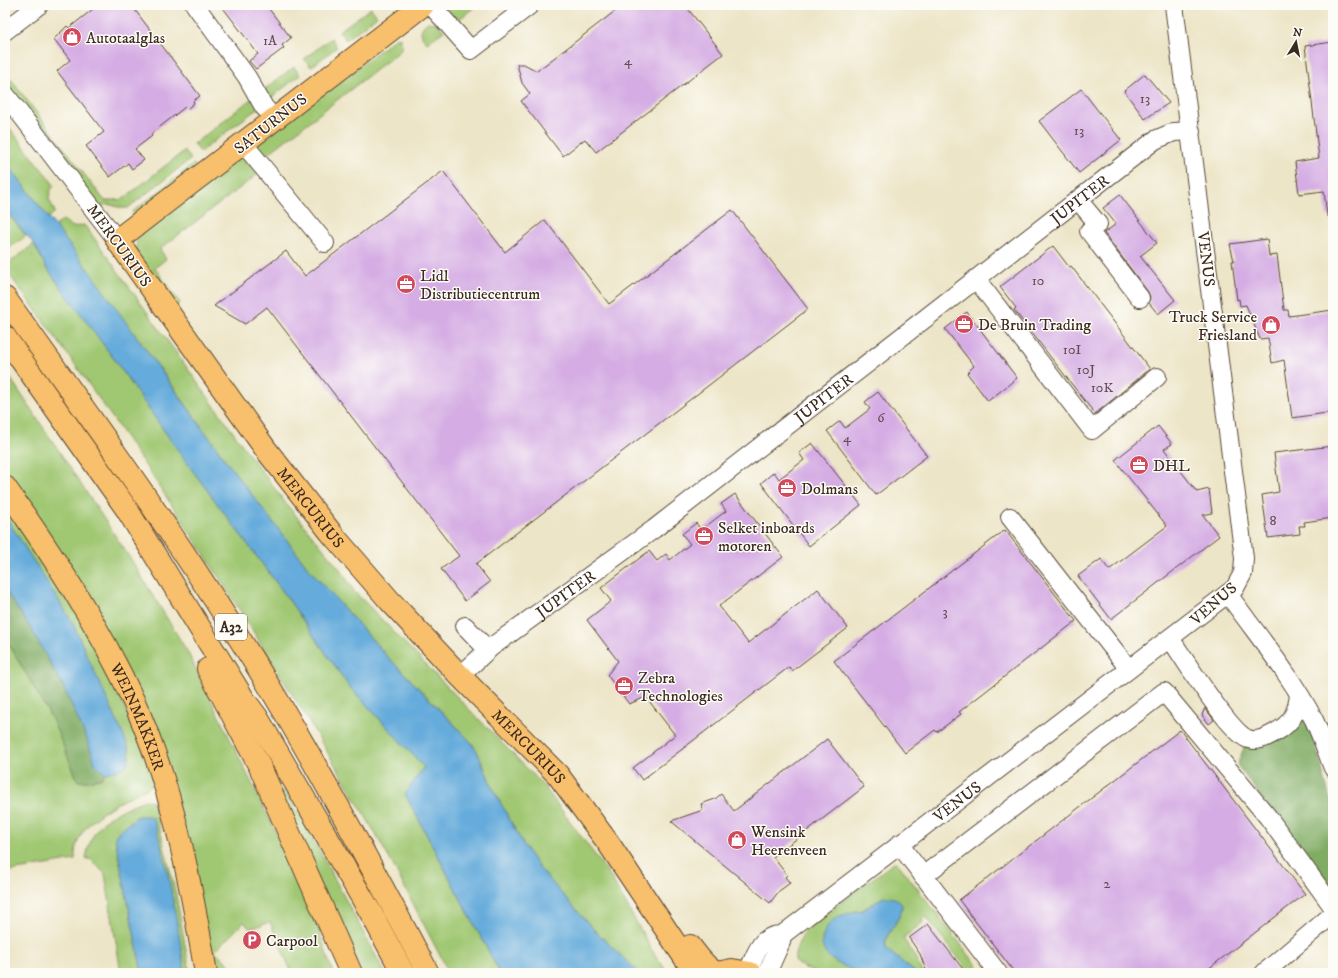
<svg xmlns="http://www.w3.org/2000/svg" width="1338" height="978" font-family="'IM FELL DW Pica',serif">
<rect width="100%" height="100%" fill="#fdfcf7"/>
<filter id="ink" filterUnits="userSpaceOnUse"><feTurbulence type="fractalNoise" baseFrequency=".025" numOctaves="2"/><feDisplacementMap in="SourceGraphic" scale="8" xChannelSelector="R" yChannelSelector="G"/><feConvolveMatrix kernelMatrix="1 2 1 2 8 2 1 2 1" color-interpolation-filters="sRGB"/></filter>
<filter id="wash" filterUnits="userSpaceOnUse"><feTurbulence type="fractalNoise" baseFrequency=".012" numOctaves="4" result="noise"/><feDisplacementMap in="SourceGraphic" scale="16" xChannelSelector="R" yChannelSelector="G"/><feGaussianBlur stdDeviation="0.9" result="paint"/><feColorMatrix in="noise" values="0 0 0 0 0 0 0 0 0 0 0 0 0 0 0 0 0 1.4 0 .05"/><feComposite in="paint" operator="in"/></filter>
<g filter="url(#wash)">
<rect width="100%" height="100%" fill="#ede5c7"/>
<g fill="#a0c772" stroke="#6e7848">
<path d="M444,5H477L457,21Z"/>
<path d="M371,8L377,16L346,40L339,31Z"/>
<path d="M428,22L437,23L444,31L427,43C420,35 418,29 428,22Z"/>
<path d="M397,37L401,39L402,46L400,51L264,157L255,146Z"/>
<path d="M331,38L337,47L311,67L304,59Z"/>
<path d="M294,67L300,75L268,100L262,91Z"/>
<path d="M5,72L105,201L123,199L184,151L191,159L128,208C117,210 110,200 100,207L5,85Z"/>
<path d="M251,99L258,108L200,152L194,144Z"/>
<path d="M5,122L54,185L50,192L49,199L55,212L49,218L5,161Z"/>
<path d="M240,156L244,158L258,174L160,249L166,259L155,268L180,303L175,307L136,251L137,239L141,232Z"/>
<path d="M194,164L197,167L136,217L132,212Z"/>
<path d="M5,210L26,236L5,251Z"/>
<path d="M63,220L73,227L84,225L92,235L243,446L284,501L343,573L354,591L543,785L609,874L653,952L668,973H639L595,931L540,869L524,846L492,787L477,751L452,722L385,654L309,569L229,465L162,371L54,227Z"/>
<path d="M34,244L46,267L114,359L184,459L284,593L348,685L424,767L405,794L500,973H449C430,937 412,901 393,865C358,801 320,740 282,678C196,537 104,401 5,269V266Z"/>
<path d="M5,370L132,561L187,651L308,898L333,973H292L270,922L250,929L244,922L215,951L235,970L231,973H212L172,787L5,478Z"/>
<path d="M5,498L84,617L157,780C150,789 140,791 131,796C106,809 73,827 75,860L5,872V637L52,719L78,781H91L102,778L105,773L116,771L130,752L71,620L5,516Z"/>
<path d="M285,790L318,848L385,973H362L352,949L329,909L280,793Z"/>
<path d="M145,800L153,801L176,895L190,973H185L165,862L153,818L138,816L119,831L115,837L142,973H121L105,874L90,859H86C91,823 113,812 145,800Z"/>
<path d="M896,861L983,973H970L926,917L922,921L923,923L903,938L916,958L922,973H916L886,949C883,933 900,923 902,908L871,904L861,911H854L822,938C823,964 845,965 865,973H816L797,964C790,957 802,935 807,928Z"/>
</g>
<g fill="#80ac64" stroke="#5e6b41">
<path d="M5,590L30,627L63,686L88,742L96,766L105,773L102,778L91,781H78L52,719L5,637Z"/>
<path d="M1301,712L1314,740L1333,810V893L1237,765L1245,745Z"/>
</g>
<g fill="#65abdb" stroke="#506a7c">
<path d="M5,161L82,261L229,465L309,569L385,654L471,742L477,751L492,787L524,846L540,869L595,931L639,973H500L405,794L424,767L348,685L284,593L184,459L114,359L46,267L34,244L5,210Z"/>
<path d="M5,516L71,620L123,734C128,746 132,753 127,765L116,771L105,773L96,766L88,742L63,686L30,627L5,590Z"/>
<path d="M138,816H148L153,818C169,867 177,921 185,973H142L115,837L119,831Z"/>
<path d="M884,897C919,897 893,924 887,937C885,941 885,945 886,949L916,973C901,973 878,976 864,973C848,969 823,961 822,943C822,935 826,926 832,921C842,912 853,914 863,910C871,907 876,900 884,897Z"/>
</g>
<g id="blocks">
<g fill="#d5ade4">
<path d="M98,5H141L135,10L200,96L193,101L194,103L187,109L185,107L151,134L152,136L135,149L144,160L132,169L128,163L110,177L86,146L104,132L57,71L70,60L54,39L67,26L69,28Z"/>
<path d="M221,5H266L291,38L282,45L284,48L256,69L249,61L258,54Z"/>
<path d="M623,5H685L723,54L596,152L585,139L563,156L521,101L530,94L522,83L517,64H524L537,71Z"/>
<path d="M1333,42V216H1327L1324,191L1299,194L1295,162L1319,158L1305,46Z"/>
<path d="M1145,74L1169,103L1145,119L1124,91Z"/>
<path d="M1081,89L1121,140L1079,173L1039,121Z"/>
<path d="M443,171L505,252L545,220L609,304L732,210L808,309L476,564L490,582L465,601L441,569L459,556L267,307L245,324L214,306L286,251L305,276Z"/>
<path d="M1120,195L1157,243L1140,256L1175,300L1158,314L1149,303L1150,297L1148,292L1104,233L1116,224L1103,208Z"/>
<path d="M1267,239L1269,256L1277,255L1284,310H1288L1289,316L1333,310V412L1292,418L1284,360L1272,363L1268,338L1260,339L1246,305L1240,306L1239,299L1237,300L1232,261H1234L1230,244Z"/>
<path d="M1053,246L1069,267L1071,266L1150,369L1095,414L1014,310L1016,308L1000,287Z"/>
<path d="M967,312L1017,378L988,401L967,373L974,366L945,329Z"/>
<path d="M878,392L927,456L876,495L827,431L840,421L845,428L870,409L865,402Z"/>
<path d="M1158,426L1172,444L1164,449L1197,492L1209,489L1212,513L1203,515L1219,536L1111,619L1078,576L1101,559L1109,570L1167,526L1115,460Z"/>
<path d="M812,443L861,505L809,546L761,483L774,472L779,479L804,460L799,453Z"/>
<path d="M1333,446V518L1304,522L1305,526H1299L1300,534L1268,538L1262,495L1279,492L1274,453Z"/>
<path d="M735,494L783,557L719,606L748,643L818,589L848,628L792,671L789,667L642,780L633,768L675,735L646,697L629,704L607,675L618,661L587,620L611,601L601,588L649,551L657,561L666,554L670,560L690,544L682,534L696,523L701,530L726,511L721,504Z"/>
<path d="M1005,530L1076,621L959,712L961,714L937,732L935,730L905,753L834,661Z"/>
<path d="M1205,708L1214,720L1209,724L1202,715Z"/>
<path d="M1180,730L1305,894L1203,973H1015L959,900Z"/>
<path d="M827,739L864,787L773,857L787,875L785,877L790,883L779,891L770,903L671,821L703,810L701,804L715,799L721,794L734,811Z"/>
<path d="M928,924L966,973H927L920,954L909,938Z"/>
</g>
</g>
</g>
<g filter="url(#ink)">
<use href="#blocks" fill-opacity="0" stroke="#564637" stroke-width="1"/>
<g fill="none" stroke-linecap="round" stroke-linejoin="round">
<defs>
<g id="minor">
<path d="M195,5L247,77L264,107L275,119"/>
<path d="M431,5L471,50L530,5"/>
<path d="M5,31L39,5"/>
<path d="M5,94L117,240"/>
<path d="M243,143L325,243"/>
<path d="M1078,200L1098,224L1089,231L1140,298"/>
<path d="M976,279L1092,430L1157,377"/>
<path d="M1010,517L1129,669"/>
<path d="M1228,594C1257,635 1291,675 1314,720C1321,735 1327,752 1333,768"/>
<path d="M465,626L488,650"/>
<path d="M1170,638C1183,657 1230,733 1248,739C1258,742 1267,737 1276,732C1292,723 1297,712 1299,695"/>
<path id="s1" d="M460,676L490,648L654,529L1155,140L1174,132L1191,131"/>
<path d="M899,844L998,973"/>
<path d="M923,876L1164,692L1268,817L1333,907"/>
<path id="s2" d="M747,972C757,955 758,935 782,935L1235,588L1243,573L1244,558L1174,5"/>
<path d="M767,973L781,942L782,935"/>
<path d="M1264,973L1333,914"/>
</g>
<g id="major">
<path id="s3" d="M423,5L117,240L267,451L332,534L390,601L460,676L558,775L609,844L695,973"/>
<path id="s4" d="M5,487C53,556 99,625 134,702C173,788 190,880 206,973"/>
<path d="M690,946C698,956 705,968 717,973"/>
<path d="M717,973L732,970L750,973"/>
</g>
<g id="highway">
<path d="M5,298C98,428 192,558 275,696C329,786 379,880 428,973"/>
<path d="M5,337L126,508L243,698L257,717L371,913L403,973"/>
<path d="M208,669L260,767L351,973"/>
</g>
</defs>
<use href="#minor" stroke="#564637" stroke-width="20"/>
<use href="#major" stroke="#564637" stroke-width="24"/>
<use href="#highway" stroke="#564637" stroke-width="24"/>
<use href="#minor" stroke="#fff" stroke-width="18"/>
<use href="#major" stroke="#f8bf6c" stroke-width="22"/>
<use href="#highway" stroke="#f8bf6c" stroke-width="22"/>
</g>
</g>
<defs>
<symbol id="shop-disc" viewBox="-11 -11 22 22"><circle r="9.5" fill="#d1495b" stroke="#fdfcf7"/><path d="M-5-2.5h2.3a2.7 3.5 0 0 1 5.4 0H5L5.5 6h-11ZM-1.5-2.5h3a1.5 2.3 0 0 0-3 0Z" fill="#fff"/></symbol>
<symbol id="office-disc" viewBox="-11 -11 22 22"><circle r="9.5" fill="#d1495b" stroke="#fdfcf7"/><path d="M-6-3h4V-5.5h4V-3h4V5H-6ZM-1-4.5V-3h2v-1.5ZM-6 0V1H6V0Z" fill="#fff"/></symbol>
<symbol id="parking-disc" viewBox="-11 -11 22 22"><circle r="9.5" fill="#d1495b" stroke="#fdfcf7"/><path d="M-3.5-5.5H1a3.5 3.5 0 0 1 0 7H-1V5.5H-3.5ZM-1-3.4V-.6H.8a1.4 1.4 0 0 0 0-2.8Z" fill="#fff"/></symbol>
</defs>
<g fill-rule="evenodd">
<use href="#shop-disc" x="61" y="26" width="22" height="22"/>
<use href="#office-disc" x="395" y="273" width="22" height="22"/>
<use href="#office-disc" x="953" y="313" width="22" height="22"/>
<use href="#shop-disc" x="1260" y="314" width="22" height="22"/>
<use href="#office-disc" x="1128" y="454" width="22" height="22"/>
<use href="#office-disc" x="776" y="477" width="22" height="22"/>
<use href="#office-disc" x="693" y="525" width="22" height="22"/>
<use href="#office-disc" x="613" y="675" width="22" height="22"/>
<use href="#shop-disc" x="726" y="829" width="22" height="22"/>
<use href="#parking-disc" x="241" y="929" width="22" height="22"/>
</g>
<g text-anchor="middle" stroke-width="3" stroke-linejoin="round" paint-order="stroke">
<g font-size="14" fill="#624b50">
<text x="270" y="45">1A</text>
<text x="628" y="65">4</text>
<text x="1145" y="103">13</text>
<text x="1079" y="135">13</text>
<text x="1038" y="285">10</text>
<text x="1072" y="354">10I</text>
<text x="1086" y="374">10J</text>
<text x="1102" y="392">10K</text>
<text x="881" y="422">6</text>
<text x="847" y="442">4</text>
<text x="1273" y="525">8</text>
<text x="945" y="616">3</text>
<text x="1107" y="888">2</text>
</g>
<rect fill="#fdfcf7" stroke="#75695f" stroke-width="1" x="215" y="614" width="32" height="26" rx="3"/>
<g font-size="15" font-weight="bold" fill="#3b2a1e">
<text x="231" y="632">A32</text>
</g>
<g font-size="16" fill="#3b2a1e" stroke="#fdfcf7" text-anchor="start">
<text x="86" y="43">Autotaalglas</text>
<text x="420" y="281">Lidl<tspan x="420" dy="18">Distributiecentrum</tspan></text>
<text x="1257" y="322" text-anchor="end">Truck Service<tspan x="1257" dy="18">Friesland</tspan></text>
<text x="978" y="330">De Bruin Trading</text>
<text x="1153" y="471">DHL</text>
<text x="801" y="494">Dolmans</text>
<text x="718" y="533">Selket inboards<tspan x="718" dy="18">motoren</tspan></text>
<text x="638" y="683">Zebra<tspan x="638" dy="18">Technologies</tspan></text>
<text x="751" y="837">Wensink<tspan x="751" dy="18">Heerenveen</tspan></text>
<text x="266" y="946">Carpool</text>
</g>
<g font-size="16" fill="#3b2a1e" stroke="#fdfcf7">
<text transform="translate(270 123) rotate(-38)" y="6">SATURNUS</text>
<text dy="6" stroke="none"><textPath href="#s1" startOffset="782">JUPITER</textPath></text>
<text transform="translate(120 245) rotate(54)" y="6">MERCURIUS</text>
<text transform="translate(1207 259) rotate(83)" y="6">VENUS</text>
<text dy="6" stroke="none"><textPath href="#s1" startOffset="458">JUPITER</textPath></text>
<text dy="6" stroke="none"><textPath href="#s3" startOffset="716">MERCURIUS</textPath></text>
<text dy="6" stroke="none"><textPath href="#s1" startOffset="134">JUPITER</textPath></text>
<text transform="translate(1213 603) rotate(-41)" y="6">VENUS</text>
<text dy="6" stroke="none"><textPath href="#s4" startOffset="266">WEINMAKKER</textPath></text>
<text dy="6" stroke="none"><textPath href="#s3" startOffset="1040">MERCURIUS</textPath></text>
<text dy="6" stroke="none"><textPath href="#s2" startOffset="275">VENUS</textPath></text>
</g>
</g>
<rect width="1338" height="978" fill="none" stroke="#fdfcf7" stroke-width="20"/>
<g transform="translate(1296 42) rotate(10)" stroke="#fdfcf7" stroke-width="3" paint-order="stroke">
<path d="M0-3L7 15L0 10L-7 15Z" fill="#3b2a1e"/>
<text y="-6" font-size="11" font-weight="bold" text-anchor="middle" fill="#3b2a1e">N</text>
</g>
</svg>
